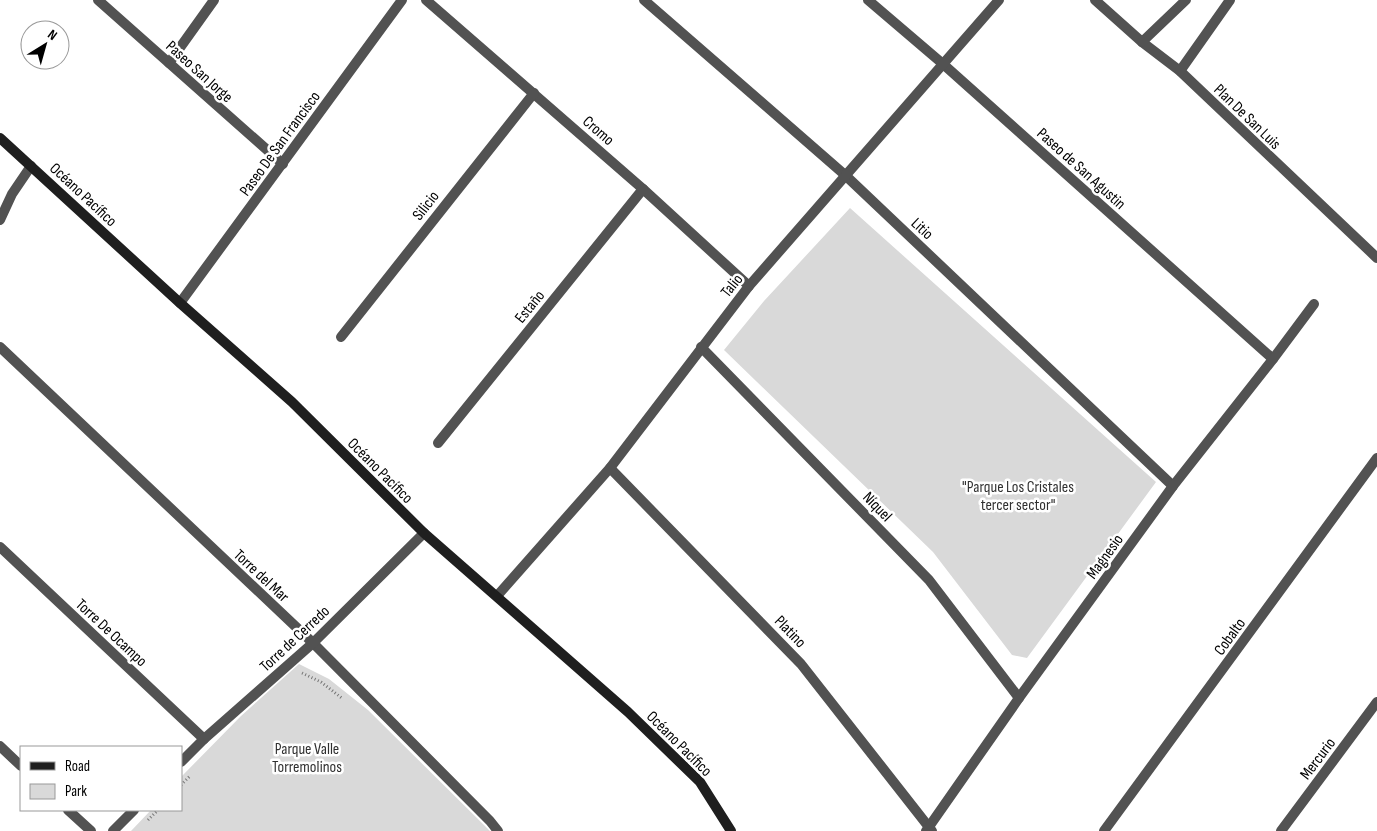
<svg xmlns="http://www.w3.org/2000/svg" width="1377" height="831" font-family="'Sofia Sans Condensed',sans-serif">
<rect width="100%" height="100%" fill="#fff"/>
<g fill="#d9d9d9">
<path d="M850,208L1156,482L1027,658L1012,655L933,552L724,350L764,301Z"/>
<path d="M299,664L329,679L368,710L490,831H131L151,810H181V777L241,716Z"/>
</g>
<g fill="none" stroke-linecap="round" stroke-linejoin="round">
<g stroke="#747474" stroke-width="3" stroke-dasharray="1 2.5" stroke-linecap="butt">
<path d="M302,673L321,682L343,699"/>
<path d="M181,785L190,776"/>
<path d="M148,820L158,810"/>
</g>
<g stroke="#525252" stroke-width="10">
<path d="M98,0L283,164"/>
<path d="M426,0L643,189L749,286"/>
<path d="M644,0L845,175L1173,486"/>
<path d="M868,0L943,64L1273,359"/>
<path d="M1095,0L1142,42L1180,71L1377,258"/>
<path d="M1142,42L1186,0"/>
<path d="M169,63L214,0"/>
<path d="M1180,71L1230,0"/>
<path d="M0,220L12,194L31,166"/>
<path d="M180,303L402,0"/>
<path d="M341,337L534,93"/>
<path d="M0,347L313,643L490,821L498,831"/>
<path d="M701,347L929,580L1019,698"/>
<path d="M438,443L643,189"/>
<path d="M610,468L801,664L932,831"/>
<path d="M0,547L204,739"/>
<path d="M497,596L610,468L749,286L999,0"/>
<path d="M0,746L21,766"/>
<path d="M181,762L204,739L313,643L424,533"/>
<path d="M68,810L91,831"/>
<path d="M113,831L134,810"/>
<path d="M926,831L1019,698L1173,486L1273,359L1314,304"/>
<path d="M1104,831L1377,458"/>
<path d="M1281,831L1377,702"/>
</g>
<path stroke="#1f1f1f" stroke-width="10" d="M0,138L180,303L292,402L424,533L628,712L700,782L731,831"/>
</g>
<g text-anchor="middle" stroke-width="5" stroke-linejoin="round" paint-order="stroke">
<g font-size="16" fill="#000" stroke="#fff">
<text transform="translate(200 71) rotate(42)" y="6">Paseo San Jorge</text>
<text transform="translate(1248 116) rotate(44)" y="6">Plan De San Luis</text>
<text transform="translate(599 130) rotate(41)" y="6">Cromo</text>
<text transform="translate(279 143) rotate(-54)" y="6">Paseo De San Francisco</text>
<text transform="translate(1082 168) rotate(42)" y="6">Paseo de San Agustin</text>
<text transform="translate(84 194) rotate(43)" y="6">Océano Pacífico</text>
<text transform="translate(425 205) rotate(-52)" y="6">Silicio</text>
<text transform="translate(923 228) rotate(43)" y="6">Litio</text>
<text transform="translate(731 285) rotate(-51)" y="6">Talio</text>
<text transform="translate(529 306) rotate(-51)" y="6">Estaño</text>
<text transform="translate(381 470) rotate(45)" y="6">Océano Pacífico</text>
<text transform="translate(878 506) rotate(46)" y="6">Níquel</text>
<text transform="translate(1104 556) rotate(-54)" y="6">Magnesio</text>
<text transform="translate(262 575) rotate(43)" y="6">Torre del Mar</text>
<text transform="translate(791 631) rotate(46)" y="6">Platino</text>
<text transform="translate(112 632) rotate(43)" y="6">Torre De Ocampo</text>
<text transform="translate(1229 636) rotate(-54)" y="6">Cobalto</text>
<text transform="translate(294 638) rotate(-43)" y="6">Torre de Cerredo</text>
<text transform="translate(680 743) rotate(45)" y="6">Océano Pacífico</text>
<text transform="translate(1317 758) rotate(-53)" y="6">Mercurio</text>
</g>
<g font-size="16" fill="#303030" stroke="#fff">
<text x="1018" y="492">"Parque Los Cristales<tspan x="1018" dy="18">tercer sector"</tspan></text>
<text x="307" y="754">Parque Valle<tspan x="307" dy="18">Torremolinos</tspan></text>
</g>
</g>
<rect x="20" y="746" width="162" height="65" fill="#ffffff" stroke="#999999"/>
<rect x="30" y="762" width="25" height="8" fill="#1f1f1f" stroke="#999999"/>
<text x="65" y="771" font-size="15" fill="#000000">Road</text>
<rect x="30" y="784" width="25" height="15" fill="#d9d9d9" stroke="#999999"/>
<text x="65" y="796" font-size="15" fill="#000000">Park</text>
<g transform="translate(45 45) rotate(37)"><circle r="24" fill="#ffffff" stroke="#999999"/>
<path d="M0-4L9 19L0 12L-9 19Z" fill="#000000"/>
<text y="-8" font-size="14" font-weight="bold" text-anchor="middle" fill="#000000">N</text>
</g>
</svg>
